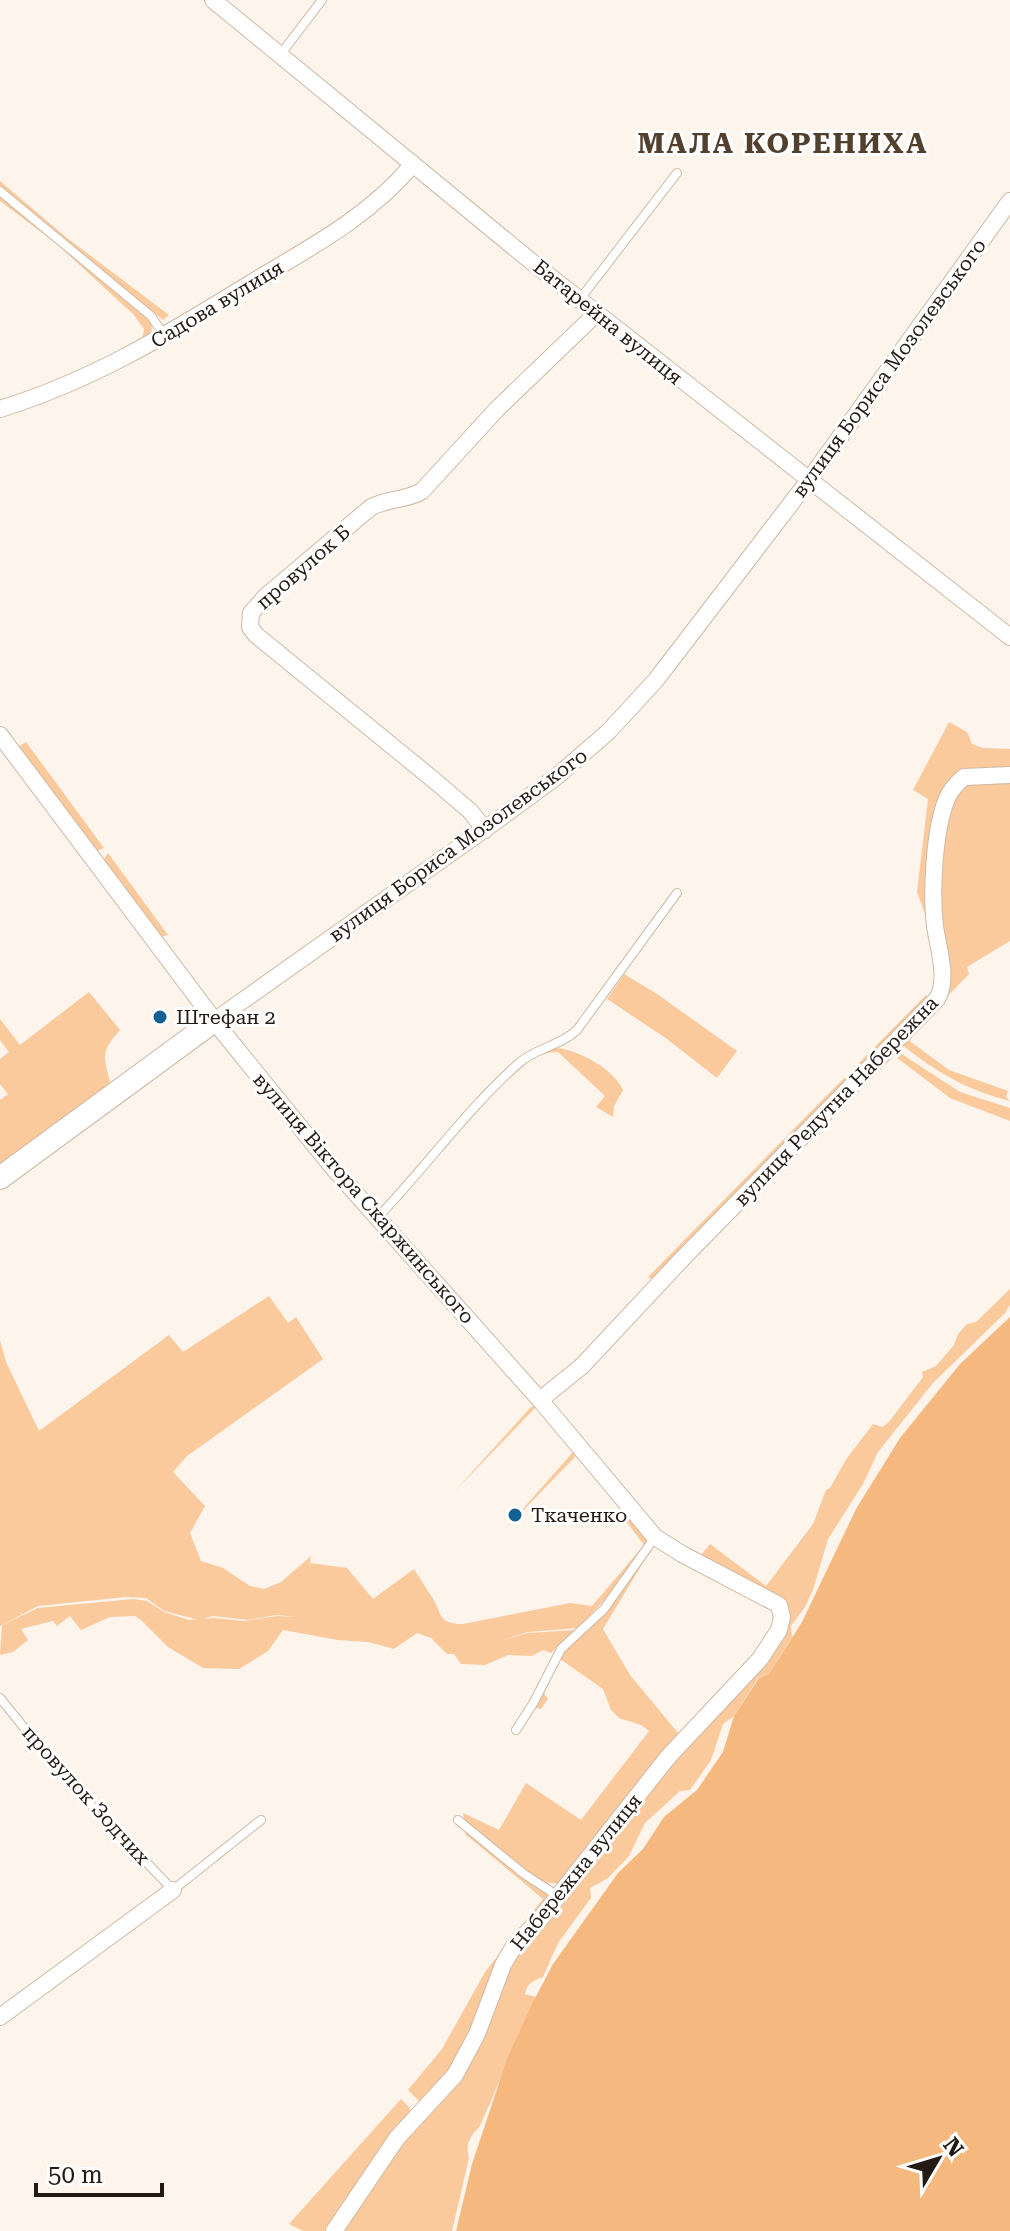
<svg xmlns="http://www.w3.org/2000/svg" width="1010" height="2231" font-family="'Roboto Serif',serif">
<rect width="100%" height="100%" fill="#fdf4ec"/>
<g fill="#faca9d">
<path d="M0,181L67,238L169,315L163,320L0,187Z"/>
<path d="M0,196L147,317L152,326L151,336L142,340L144,329L134,315L57,244L0,201Z"/>
<path d="M949,722L967,732L972,744L983,748L1010,749V770L952,781L930,928L917,892L928,799L913,790Z"/>
<path d="M26,742L104,848L96,851L18,747Z"/>
<path d="M1010,779V941L967,967L969,974L930,1014L935,1007L938,919L948,806L963,784Z"/>
<path d="M108,853L168,935L160,937L103,861Z"/>
<path d="M624,974L657,994L737,1051L717,1078L667,1039L607,999Z"/>
<path d="M89,992L120,1030C97,1055 106,1059 111,1088L0,1168V1100L8,1094L0,1084V1059L9,1052L0,1040V1019L20,1045Z"/>
<path d="M926,995L928,997L651,1279L648,1277Z"/>
<path d="M909,1034L911,1042L949,1070L1008,1091L1006,1097L1010,1101C970,1091 939,1074 906,1048L903,1045Z"/>
<path d="M556,1048C580,1050 613,1069 623,1090L614,1106L613,1117L596,1107L605,1096L558,1052C536,1052 525,1065 509,1079L533,1055Z"/>
<path d="M892,1051L900,1053L960,1092L1010,1108V1121L950,1098L892,1054Z"/>
<path d="M1010,1289V1305L1005,1313L933,1383L878,1452L863,1484L828,1539L813,1590L805,1607L791,1626L792,1637L769,1674L758,1678L734,1716L723,1724L711,1760L690,1790L680,1791L645,1823L629,1856L608,1878L590,1888L591,1898L558,1943L543,1977C533,1981 527,1983 525,1994L536,1997L480,2126C470,2137 465,2143 469,2158L452,2231H338L428,2110L517,1948L787,1615L684,1551L686,1546L701,1555L710,1544L766,1586L813,1524L826,1490L830,1488L847,1458L873,1424L882,1427L888,1423L923,1377L922,1372L936,1366L954,1345L958,1334L967,1324L976,1322Z"/>
<path d="M269,1296L288,1323L296,1317L323,1359L187,1456L173,1472L205,1506L190,1533L201,1561L223,1568L250,1586L264,1589L281,1582L311,1556L310,1563L347,1568L373,1599L414,1569C420,1578 426,1588 432,1597C443,1615 438,1624 463,1624L570,1603L592,1606L644,1545L622,1516L627,1513L649,1539L619,1584L578,1628L528,1632L499,1641L528,1633L575,1630L551,1653L543,1650L532,1656L508,1655L485,1665L461,1664L454,1654H447L431,1638L417,1633L394,1649L368,1642L338,1640L283,1630L268,1651L239,1669L203,1668L168,1647L141,1620L135,1616L110,1617L81,1630L70,1616L57,1626L53,1621L21,1629L28,1640L13,1652L0,1655L2,1625L38,1608L133,1599L147,1601L164,1612L189,1620L214,1618L244,1621L277,1616L299,1617L276,1615L248,1620L213,1616L199,1620L164,1611L146,1598L126,1597L38,1606L0,1626V1340L6,1362L39,1431L169,1335L183,1352Z"/>
<path d="M538,1404L576,1451L574,1458L505,1529L574,1451L536,1407L453,1493L530,1408Z"/>
<path d="M655,1543L603,1629L630,1675L683,1739L561,1884L542,1882L464,1821L463,1813L499,1830L526,1783L581,1820L649,1731L641,1725L619,1718L611,1710L603,1689L560,1659L544,1693L548,1699L541,1709L535,1708L521,1728L561,1654L597,1619Z"/>
<path d="M466,1831L552,1897L535,1917L462,2055L422,2104L408,2090L442,2049L485,1972L543,1899L465,1834Z"/>
<path d="M401,2099L409,2107L411,2115L329,2231H303L289,2224Z"/>
</g>
<path fill="#f5b87e" d="M1010,1317V2231H456L472,2164L507,2059L532,2004L553,1964L618,1873L643,1849L664,1817L697,1790L723,1752L734,1716L759,1678L769,1674L802,1622L856,1509L900,1438L960,1364Z"/>
<g fill="none" stroke-linecap="round" stroke-linejoin="round">
<defs>
<g id="lane">
<path d="M280,55L322,0"/>
<path d="M0,191L151,316L164,335"/>
<path d="M580,299L677,173"/>
<path d="M378,1217C426,1167 467,1109 519,1063C536,1048 560,1046 577,1030L677,893"/>
<path d="M0,1698L64,1777L173,1890L261,1820"/>
<path d="M516,1730L534,1702L561,1649L604,1609L655,1537"/>
<path d="M458,1820L524,1874L558,1896"/>
</g>
<g id="street">
<path d="M213,0L538,267L1010,637"/>
<path d="M0,409C94,380 168,334 251,283C309,248 369,217 413,164"/>
<path d="M0,735L223,1032L334,1169L540,1400L655,1537L682,1554L779,1605L782,1617L779,1630L760,1659L668,1757L541,1918L514,1946L503,1965L477,2034L455,2075L397,2138L334,2231"/>
<path d="M485,830L470,811L435,781L256,635L250,627L251,613L266,596L370,508C386,498 406,501 422,491L497,409L597,313"/>
<path d="M214,1021L499,819L556,777L608,732L656,680L809,480L1010,201"/>
<path d="M540,1400L582,1366L683,1258L937,999C949,979 938,948 935,926C931,893 934,832 946,801C949,792 956,784 964,777L1010,775"/>
<path d="M0,2017L173,1890"/>
</g>
<path id="secondary" d="M0,1178L214,1021"/>
</defs>
<use href="#lane" stroke="#cfb9a5" stroke-width="10"/>
<use href="#street" stroke="#cfb9a5" stroke-width="18"/>
<use href="#secondary" stroke="#cfb9a5" stroke-width="24"/>
<use href="#lane" stroke="#fff" stroke-width="8"/>
<use href="#street" stroke="#fff" stroke-width="16"/>
<use href="#secondary" stroke="#fff" stroke-width="22"/>
</g>
<g fill="#136093" stroke="#fff" stroke-width="3">
<circle cx="160" cy="1017" r="8"/>
<circle cx="515" cy="1515" r="8"/>
</g>
<g text-anchor="middle" stroke-width="6" stroke-linejoin="round" paint-order="stroke">
<g font-size="20" fill="#221a13" stroke="#fff">
<text transform="translate(217 304) rotate(-31)" y="7">Садова вулиця</text>
<text transform="translate(608 322) rotate(39)" y="7">Батарейна вулиця</text>
<text transform="translate(889 368) rotate(-54)" y="7">вулиця Бориса Мозолевського</text>
<text transform="translate(303 567) rotate(-41)" y="7">провулок Б</text>
<text transform="translate(458 845) rotate(-36)" y="7">вулиця Бориса Мозолевського</text>
<text transform="translate(836 1101) rotate(-46)" y="7">вулиця Редутна Набережна</text>
<text transform="translate(364 1198) rotate(49)" y="7">вулиця Віктора Скаржинського</text>
<text transform="translate(86 1795) rotate(48)" y="7">провулок Зодчих</text>
<text transform="translate(576 1872) rotate(-51)" y="7">Набережна вулиця</text>
</g>
<g font-size="20" fill="#221a13" stroke="#fff" text-anchor="start">
<text x="176" y="1024">Штефан 2</text>
<text x="531" y="1522">Ткаченко</text>
</g>
<g font-size="28" font-weight="bold" letter-spacing="2" fill="#52402f" stroke="#fff">
<text x="783" y="153">МАЛА КОРЕНИХА</text>
</g>
</g>
<g transform="translate(938 2159) rotate(52)" stroke="#ffffff" stroke-width="6" paint-order="stroke">
<path d="M0-6L14 30L0 20L-14 30Z" fill="#221a13"/>
<text y="-12" font-size="22" font-weight="bold" text-anchor="middle" fill="#221a13">N</text>
</g>
<path d="M36 2183v12h126v-12" fill="none" stroke="#221a13" stroke-width="4"/>
<text x="48" y="2183" font-size="24" fill="#221a13" stroke="#ffffff" stroke-width="6" paint-order="stroke">50 m</text>
</svg>
